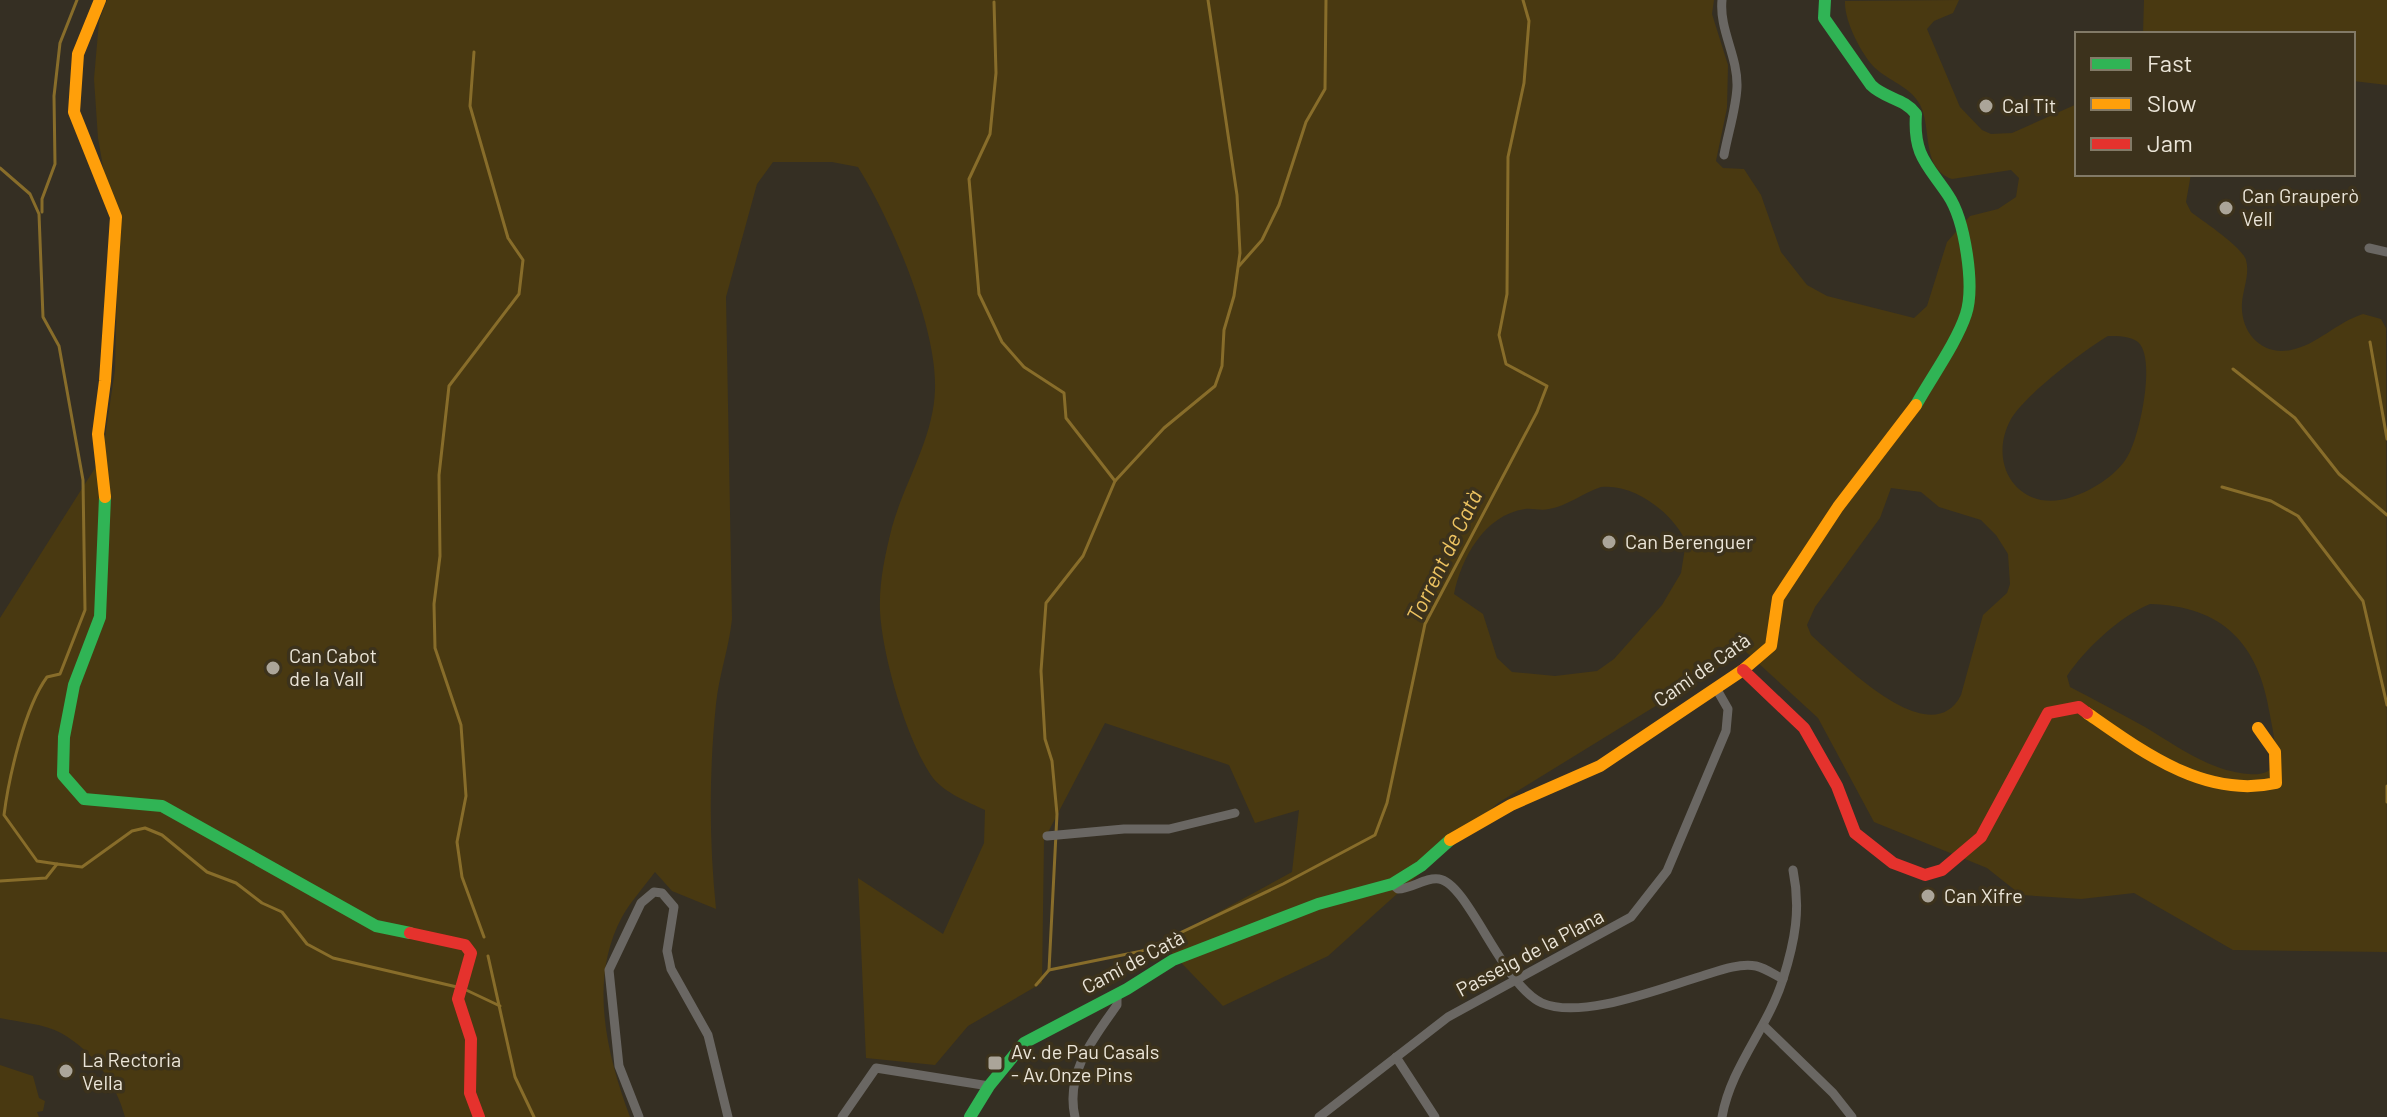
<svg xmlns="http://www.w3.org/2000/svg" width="2387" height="1117" font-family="Barlow,sans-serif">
<rect width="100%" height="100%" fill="#352f23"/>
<g fill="#493911" fill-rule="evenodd">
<path d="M107,0H1714L1712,14L1728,65L1727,108L1716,161L1723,168L1744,169L1761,195L1781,252L1807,285L1827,296L1914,318L1927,306L1947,242L1970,216L1998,209L2016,197L2019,178L2011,170L1952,179C1920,168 1933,127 1919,103C1909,86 1889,81 1875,68C1861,54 1844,20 1845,1L1959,0L1953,13L1934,21L1927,29L1960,107L1982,130L1991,134L2012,133L2077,104V174H2191L2186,202L2191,212C2203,221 2242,247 2246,260C2250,274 2243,289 2242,303C2240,332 2261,356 2291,350C2317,345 2337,322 2363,314L2381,319L2386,328L2387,952L2233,950L2134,893L2081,899L2021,895L1987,868L1874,822L1818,718L1745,651L1498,803L1328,956L1223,1006L1162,943L1292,872L1299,810L1255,823L1229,765L1105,723L1044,840L1042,983L968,1026L935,1065L866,1058L858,878L943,934L984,843L985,810C968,802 945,793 933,778C907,742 882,655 880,611C879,582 885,555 892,527C905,481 934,437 935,389C937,326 891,220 858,167L832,162H773L757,184L726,297L732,619C729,648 719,675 716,704C709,772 709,841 716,909L672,891L655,872C644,887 631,901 622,917C588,980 607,1055 630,1117H125C116,1083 93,1051 61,1033C45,1024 19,1022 0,1018V618L102,457L115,370L118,253L98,138L94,79L99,21ZM2108,336C2118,336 2130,336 2138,342C2157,358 2139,441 2126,459C2115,476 2091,491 2072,497C2019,515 1986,464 2011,419C2025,395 2084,350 2108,336ZM1601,487C1634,483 1673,513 1686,542L1681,573L1662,605L1614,659L1597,671L1555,676L1512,672L1497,658L1483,614L1454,594C1461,559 1484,515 1525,509C1533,508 1541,511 1549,509C1567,506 1583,493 1601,487ZM1891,488L1921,492L1939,507L1981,520L1996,535L2008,554L2010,584L2007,593L1983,615L1961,695C1931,755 1840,661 1811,635L1807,625L1815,607L1880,518ZM2150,604C2223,606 2259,644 2270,715C2272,727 2278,751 2274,763C2271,774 2258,775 2249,774C2209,771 2177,746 2145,727C2120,713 2095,700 2070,687L2067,676C2085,649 2120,616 2150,604Z"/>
<path d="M2144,0H2387V85L2353,81V34H2143Z"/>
<path d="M0,1065L33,1076L39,1098L45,1101L43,1111L37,1112L39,1117H0Z"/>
</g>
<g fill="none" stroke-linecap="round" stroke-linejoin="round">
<g stroke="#886d2a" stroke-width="3">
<path d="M994,2L996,73L990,134L969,179L979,294L1002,342L1024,367L1064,393L1066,418L1115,481"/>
<path d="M474,52L470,106L508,238L523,260L519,294L449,386L439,475L440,556L434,604L435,648L461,725L466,796L457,842L462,877L484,937"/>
<path d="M0,168L30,194L39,214L43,317L59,346L83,480L85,610L60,674L47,677C25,707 9,776 4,815L37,861L57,864"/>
<path d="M42,212V199L55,164L54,96L60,43L77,0"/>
<path d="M1239,266L1262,240L1279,205L1306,122L1325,89L1326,0"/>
<path d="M2370,342L2387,439"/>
<path d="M2233,369L2295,418L2339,474L2387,515"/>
<path d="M2222,487L2271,501L2298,516L2363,601L2387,705"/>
<path d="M2387,786V802"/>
<path d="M0,881L46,878L57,864L82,867L132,831L145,828L162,835L207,872L236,883L262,903L282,912L307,944L333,958L457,987"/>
<path d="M488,956L515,1077L534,1117"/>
<path d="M1049,970L1057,814L1052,761L1045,739L1041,671L1046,603L1083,556L1115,481L1164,428L1215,386L1222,366L1224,330L1234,296L1240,253L1237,195L1208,0"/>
<path d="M1036,985L1049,970L1142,951L1283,884L1375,835L1387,803L1425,624L1537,412L1547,386L1506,364L1499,335L1507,294L1508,157L1524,83L1529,21L1523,0"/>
<path d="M464,989L500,1006"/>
</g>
<g stroke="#6a6763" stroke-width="9">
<path d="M1722,0C1719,30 1738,56 1737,87C1736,109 1728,133 1724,155"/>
<path d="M2369,248L2387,252"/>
<path d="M1047,836L1124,829H1169L1235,813"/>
<path d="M1392,884L1398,889C1412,889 1425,877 1439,879C1468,883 1502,985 1542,1003C1582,1020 1661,988 1702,976C1718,971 1738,963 1756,966C1765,968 1775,975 1783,979C1768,1028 1731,1066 1722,1117"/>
<path d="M1783,979C1795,941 1801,909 1793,870"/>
<path d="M1765,1027L1833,1093L1852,1117"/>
<path d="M1396,1057L1435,1117"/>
<path d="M639,1117L619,1066L609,970L641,903L654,892L662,893L674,907L667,951L671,969L708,1035L728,1117"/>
<path d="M842,1117L876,1068L989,1086"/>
<path d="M1075,1117C1065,1073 1093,1039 1117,1005V994"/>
<path d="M1319,1117L1448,1017L1631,917L1667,871L1726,731L1728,709L1716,688"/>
</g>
<g stroke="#30b455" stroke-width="12">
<path d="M1825,0L1824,18L1871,85C1885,99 1904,98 1916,114C1913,155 1927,164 1948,195C1965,220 1975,286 1966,314C1957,342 1931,378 1916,405"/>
<path d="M105,497L100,617L74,685L64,737L63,775L84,799L162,806L376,926L410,933"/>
<path d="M970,1117L989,1086L1024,1043L1127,989L1173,960L1318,904L1392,884L1421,866L1450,840"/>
</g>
<g stroke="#ff9f0a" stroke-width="12">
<path d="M100,0L78,54L74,112L116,217L105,381L98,434L105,497"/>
<path d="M2087,713C2143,752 2205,799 2276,783L2275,752L2258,728"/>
<path d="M1450,840L1511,805L1600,766L1743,670L1771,646L1778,598L1838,507L1916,405"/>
</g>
<g stroke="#e5322d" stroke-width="12">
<path d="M1743,670L1804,728L1837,786L1855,833L1893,863L1925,875L1942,870L1981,837L2048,713L2079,707L2087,713"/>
<path d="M410,933L465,945L471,953L458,999L471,1039L470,1093L479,1117"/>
</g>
</g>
<g fill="#aba599" stroke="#3c321c" stroke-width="3">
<circle cx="1986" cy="106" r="8"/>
<circle cx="2226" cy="208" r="8"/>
<circle cx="1609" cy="542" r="8"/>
<circle cx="273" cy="668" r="8"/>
<circle cx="1928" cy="896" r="8"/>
<rect x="987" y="1055" width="16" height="16" rx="4"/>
<circle cx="66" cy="1071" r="8"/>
</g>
<g text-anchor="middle" stroke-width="7" stroke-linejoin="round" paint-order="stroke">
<g font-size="20" fill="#ebe5d8" stroke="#3c321c" text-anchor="start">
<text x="2002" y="113">Cal Tit</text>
<text x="2242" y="203">Can Grauperò<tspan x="2242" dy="23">Vell</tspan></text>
<text x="1625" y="549">Can Berenguer</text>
<text x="289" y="663">Can Cabot<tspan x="289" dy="23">de la Vall</tspan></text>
<text x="1944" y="903">Can Xifre</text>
<text x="1011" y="1059">Av. de Pau Casals<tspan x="1011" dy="23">- Av.Onze Pins</tspan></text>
<text x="82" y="1067">La Rectoria<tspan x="82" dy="23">Vella</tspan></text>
</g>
<g font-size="20" fill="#ebe5d8" stroke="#3c321c">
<text transform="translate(1702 670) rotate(-35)" y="7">Camí de Catà</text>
<text transform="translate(1530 953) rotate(-28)" y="7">Passeig de la Plana</text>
<text transform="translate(1133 962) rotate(-28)" y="7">Camí de Catà</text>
</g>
<g font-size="22" font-style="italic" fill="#edc361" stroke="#3c321c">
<text transform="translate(1444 556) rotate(-64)" y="8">Torrent de Catà</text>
</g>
</g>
<rect x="2075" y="32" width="280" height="144" fill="#3c321c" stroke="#827a67" stroke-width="2"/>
<rect x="2091" y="58" width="40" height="12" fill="#30b455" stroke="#827a67" stroke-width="2"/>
<text x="2147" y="72" font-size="24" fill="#ebe5d8">Fast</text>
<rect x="2091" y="98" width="40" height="12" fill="#ff9f0a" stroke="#827a67" stroke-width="2"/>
<text x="2147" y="112" font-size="24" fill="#ebe5d8">Slow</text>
<rect x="2091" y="138" width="40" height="12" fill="#e5322d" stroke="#827a67" stroke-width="2"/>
<text x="2147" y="152" font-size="24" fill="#ebe5d8">Jam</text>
</svg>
